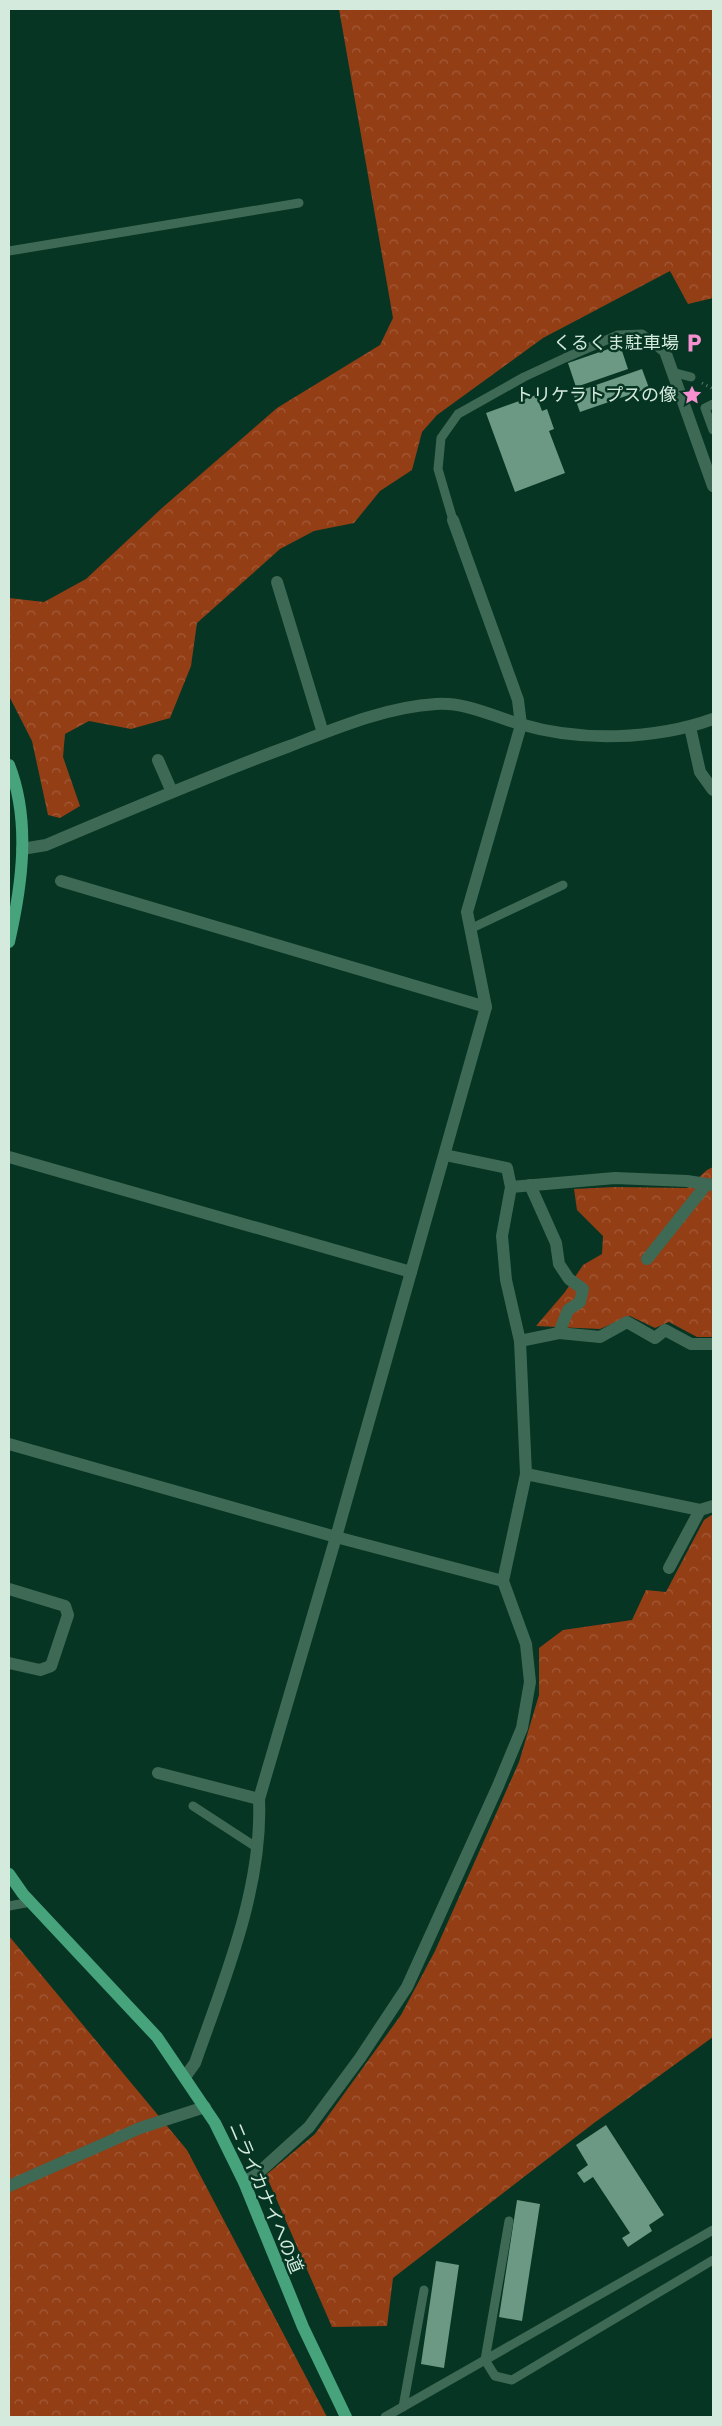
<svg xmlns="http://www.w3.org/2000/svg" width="722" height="2426" font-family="Karla,'Noto Sans JP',sans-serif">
<defs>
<pattern id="forest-crowns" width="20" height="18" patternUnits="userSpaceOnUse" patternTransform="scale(1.25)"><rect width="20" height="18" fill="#943e16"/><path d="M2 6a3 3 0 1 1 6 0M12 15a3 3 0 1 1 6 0" fill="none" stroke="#a25a37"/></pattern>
</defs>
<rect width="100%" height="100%" fill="#063523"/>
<g fill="url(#forest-crowns)">
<path d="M339,9H713V298L688,304L670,271L543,338L437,415L422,432L412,470L380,491L354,523L314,531L280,549L197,623L191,666L170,718L131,729L89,721L65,734L63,757L80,806L60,818L48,815L32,741L9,696V598L44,602L86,579L162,508L277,408L380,345L393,318Z"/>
<path d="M713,1167V1337H697L669,1322L655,1328L630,1316L600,1329L536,1326L565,1292L583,1265L602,1254L603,1236L577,1210L574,1189L615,1187L687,1188L707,1170Z"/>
<path d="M713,1514V2037L594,2123L393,2278L387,2326L332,2327L266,2175L315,2134L401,2015L435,1951L519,1762L539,1695V1648L563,1630L632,1620L646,1590L666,1592L704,1520Z"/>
<path d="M9,1936L187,2150L327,2417H9Z"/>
</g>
<g fill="#6c9983">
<path d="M620,345L628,369L576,387L568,363Z"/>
<path d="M642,369L649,388L580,412L573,393Z"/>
<path d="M536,395L542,411L547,409L554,429L549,431L565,473L515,492L486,413Z"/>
<path d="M606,2125L664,2215L649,2225L652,2231L628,2247L622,2238L630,2233L593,2177L584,2183L577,2173L588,2165L576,2145Z"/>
<path d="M517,2200L540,2204L522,2321L499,2317Z"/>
<path d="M436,2261L459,2265L444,2368L421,2364Z"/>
</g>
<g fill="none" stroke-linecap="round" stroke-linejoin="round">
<path stroke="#597f6f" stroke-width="3" stroke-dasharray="1 4" stroke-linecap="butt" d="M702,383L713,389"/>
<g stroke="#3e6955" stroke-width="9">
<path d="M9,251L299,203"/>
<path d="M672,372L691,377"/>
<path d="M713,404L705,408L713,430"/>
<path d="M453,520L438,469L441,438L458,414L524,377L565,358L618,335L642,334L666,354"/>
<path d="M470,929L563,885"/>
<path d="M193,1806L256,1847"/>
<path d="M9,1906L31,1902"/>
<path d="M509,2221L485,2360L495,2376L512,2380L713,2260"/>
<path d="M403,2407L424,2290"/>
<path d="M385,2417L713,2230"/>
</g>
<g stroke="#3e6955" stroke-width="12">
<path d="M666,354L713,486"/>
<path d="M277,582L323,733"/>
<path d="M690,727L700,772L713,790"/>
<path d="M158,760L172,792"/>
<path d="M22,849L46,845C126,811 206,777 287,747C334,729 385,707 436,704C466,702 492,716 520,724C580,742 654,740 713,719"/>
<path d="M61,881L486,1007"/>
<path d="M9,1157L411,1272"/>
<path d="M511,1187L615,1178L687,1181L713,1185"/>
<path d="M647,1259L706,1185"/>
<path d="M559,1333L600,1337L627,1322L655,1338L665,1330L691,1344H713"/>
<path d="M520,1341L559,1333L568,1310L580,1302L583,1289L569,1279L559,1264L556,1243L530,1185"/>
<path d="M9,1444L336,1537L503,1581"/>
<path d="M526,1474L700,1510L713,1506"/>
<path d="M669,1568L700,1510"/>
<path d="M9,1589L65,1606L68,1615L51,1666L40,1670L9,1663"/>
<path d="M158,1773L259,1799"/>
<path d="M185,2077L195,2063C224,1980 263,1888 259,1799L336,1537L486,1007L467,912L521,725L518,700L453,520"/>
<path d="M244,2182L256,2175L309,2127L360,2058L407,1987L498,1786L522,1728L530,1682L526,1644L503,1581L526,1474L520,1341L506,1280L502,1236L511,1187L507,1168L445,1155"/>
<path d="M9,2186L140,2128L205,2107"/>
</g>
<g stroke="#47a37c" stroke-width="12">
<path d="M9,765C31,821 22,885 9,942"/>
<path d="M9,1874L23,1894L157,2037L215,2123L244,2182L303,2327L346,2417"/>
</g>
</g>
<defs>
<symbol id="parking-bare" viewBox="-9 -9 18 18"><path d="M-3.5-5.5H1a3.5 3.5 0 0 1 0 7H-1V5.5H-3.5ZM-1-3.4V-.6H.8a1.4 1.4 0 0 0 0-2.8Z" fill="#f690d0" stroke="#063523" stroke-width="2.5" paint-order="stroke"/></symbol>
<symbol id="sight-bare" viewBox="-9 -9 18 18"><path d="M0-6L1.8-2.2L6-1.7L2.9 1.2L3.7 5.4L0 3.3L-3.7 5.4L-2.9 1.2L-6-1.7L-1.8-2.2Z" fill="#f690d0" stroke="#063523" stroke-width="2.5" paint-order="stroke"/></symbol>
</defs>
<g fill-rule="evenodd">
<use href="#parking-bare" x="680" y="329" width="28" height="28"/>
<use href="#sight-bare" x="678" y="381" width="28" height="28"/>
</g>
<g text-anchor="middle" stroke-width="5" stroke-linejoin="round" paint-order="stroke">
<g font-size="18" fill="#d3eadd" stroke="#063523" text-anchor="end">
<text x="679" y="349">くるくま駐車場</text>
<text x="677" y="401">トリケラトプスの像</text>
</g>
<g font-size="18" fill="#d3eadd" stroke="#063523">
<text transform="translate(266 2198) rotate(67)" y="6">ニライカナイへの道</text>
</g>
</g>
<rect width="722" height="2426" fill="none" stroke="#d3eadd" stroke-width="20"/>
</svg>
